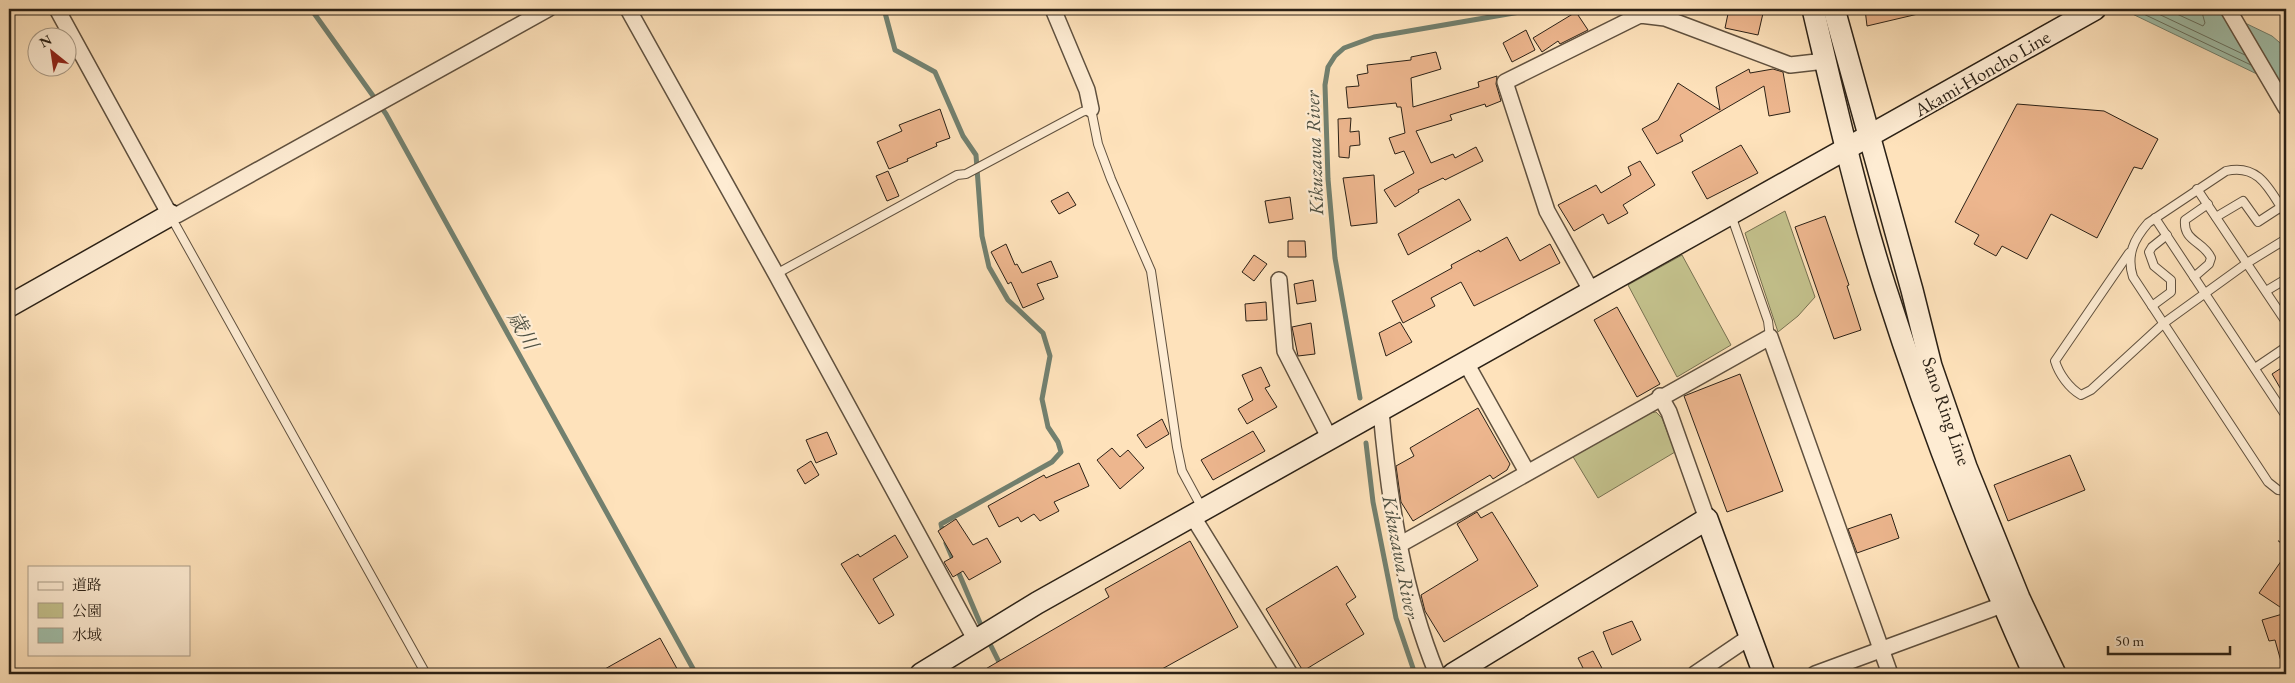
<svg xmlns="http://www.w3.org/2000/svg" width="2295" height="683" font-family="'EB Garamond','Noto Serif JP',serif">
<rect width="100%" height="100%" fill="#fee2bb"/>
<filter id="stains"><feTurbulence type="fractalNoise" baseFrequency=".004" numOctaves="4"/><feColorMatrix values="0 0 0 0 .2 0 0 0 0 .09 0 0 0 0 .02 0 0 0 .5 -.17"/></filter>
<radialGradient id="worn" r=".72"><stop offset=".6" stop-color="#630" stop-opacity="0"/><stop offset="1" stop-color="#630" stop-opacity=".3"/></radialGradient>
<g fill="#c4c28d" stroke="#787252">
<path d="M1785,211L1815,297L1798,316L1778,332L1745,233Z"/>
<path d="M1682,255L1731,345L1677,377L1628,285Z"/>
<path d="M1656,412L1662,418L1675,452L1598,498L1572,455L1648,413Z"/>
</g>
<path fill="#a1bfaa" stroke="#72806f" d="M2122,9H2216L2272,36L2286,48V88Z"/>
<g fill="none" stroke-linecap="round" stroke-linejoin="round">
<g stroke="#667060" stroke-width="1">
<path d="M2133,9L2251,65"/>
<path d="M2148,9L2245,55"/>
<path d="M2166,9L2203,26L2205,23L2201,9"/>
</g>
<g stroke="#72806f" stroke-width="5">
<path d="M311,9L386,114L696,674"/>
<path d="M884,9L895,50L935,72L963,136L976,155L982,236L989,267L1008,300L1043,333L1050,356L1042,399L1048,427L1058,442L1061,452L1052,462L941,524L943,533"/>
<path d="M1360,398L1335,258L1328,179L1325,85L1328,67L1335,56L1344,48L1374,37L1537,9"/>
<path d="M1366,443L1373,502L1396,618L1415,674"/>
<path d="M946,543L983,630"/>
<path d="M988,640L1005,674"/>
</g>
</g>
<g fill="#edb68e" stroke="#2b2116">
<path d="M1729,9H1764L1758,35L1725,28Z"/>
<path d="M1865,9H1917L1918,14L1867,26Z"/>
<path d="M1576,12L1588,30L1560,44L1558,41L1542,52L1533,38Z"/>
<path d="M1526,30L1535,50L1512,62L1503,43Z"/>
<path d="M1436,52L1441,69L1411,78L1413,107L1479,87L1478,82L1497,76L1496,84L1501,101L1486,107L1485,104L1450,115L1452,120L1416,131L1431,163L1453,154L1455,158L1476,147L1483,161L1445,180L1443,178L1418,190L1419,192L1395,207L1384,190L1414,173L1404,151L1395,154L1389,138L1405,133L1401,107H1397L1396,103L1348,108L1346,87L1359,86L1357,75L1368,73L1367,65L1411,60V57Z"/>
<path d="M1749,69L1750,73L1773,69L1783,72L1790,112L1769,116L1764,86L1680,135L1683,141L1657,154L1642,129L1658,120L1678,83L1720,110L1716,87Z"/>
<path d="M2017,104L2104,111L2158,139L2142,169L2134,167L2097,238L2051,214L2027,259L2002,246L1996,256L1974,244L1979,235L1955,222Z"/>
<path d="M940,109L950,138L936,143L937,146L907,159L908,161L889,169L877,142L902,131L899,125Z"/>
<path d="M1351,118L1350,132L1359,131L1360,145L1350,146L1349,158L1339,157L1338,119Z"/>
<path d="M1741,145L1758,173L1707,199L1692,172Z"/>
<path d="M1640,161L1655,185L1623,205L1628,213L1608,224L1603,214L1574,231L1558,205L1596,185L1601,193L1631,175L1628,167Z"/>
<path d="M888,171L899,196L887,201L876,176Z"/>
<path d="M1374,175L1377,223L1351,226L1343,178Z"/>
<path d="M1068,192L1076,205L1059,214L1051,201Z"/>
<path d="M1290,197L1293,219L1269,223L1265,201Z"/>
<path d="M1459,199L1471,220L1408,255L1398,234Z"/>
<path d="M1825,216L1849,285L1847,286L1861,330L1834,339L1795,227Z"/>
<path d="M1507,237L1520,261L1550,244L1560,263L1474,306L1461,282L1431,298L1435,306L1403,323L1392,301L1452,268L1451,265L1479,250L1480,252Z"/>
<path d="M1288,241H1305L1306,257H1288Z"/>
<path d="M1006,244L1015,265L1017,264L1022,273L1051,261L1058,277L1037,284L1044,299L1023,308L1011,282L1008,284L991,252Z"/>
<path d="M1254,255L1267,264L1254,281L1242,272Z"/>
<path d="M1313,280L1316,301L1297,304L1294,284Z"/>
<path d="M1266,302L1267,320L1246,321L1245,304Z"/>
<path d="M1617,307L1660,384L1637,397L1594,320Z"/>
<path d="M1400,322L1412,342L1386,356L1379,333Z"/>
<path d="M1311,323L1315,354L1298,356L1292,327Z"/>
<path d="M2286,365V398L2272,374Z"/>
<path d="M1261,367L1270,386L1265,388L1277,407L1247,424L1238,409L1253,400L1242,375Z"/>
<path d="M1740,374L1783,491L1727,512L1684,396Z"/>
<path d="M1478,408L1510,464L1507,470L1493,479L1490,475L1413,521L1401,502L1396,466L1414,456L1410,448Z"/>
<path d="M1162,419L1169,434L1146,448L1137,435Z"/>
<path d="M1253,431L1265,451L1213,480L1201,460Z"/>
<path d="M827,432L837,454L816,463L806,440Z"/>
<path d="M1112,448L1120,457L1128,450L1144,468L1120,489L1097,460Z"/>
<path d="M2070,455L2085,490L2008,521L1994,485Z"/>
<path d="M811,461L819,475L805,484L797,470Z"/>
<path d="M1079,463L1089,486L1054,502L1059,511L1040,521L1034,514L1021,522L1018,517L999,527L988,506L1044,475L1046,478Z"/>
<path d="M1477,512L1481,518L1492,512L1538,586L1444,642L1425,611L1421,595L1478,560L1457,524Z"/>
<path d="M1891,514L1899,538L1857,553L1848,529Z"/>
<path d="M956,519L973,545L987,538L1001,562L969,580L963,571L953,577L944,562L953,557L938,531Z"/>
<path d="M895,535L908,557L873,579L894,615L879,624L841,564L858,554L860,557Z"/>
<path d="M1190,541L1238,627L1153,674H977L1109,597L1105,589Z"/>
<path d="M2286,554V611L2259,593Z"/>
<path d="M1337,566L1356,597L1346,604L1364,634L1303,671L1266,609Z"/>
<path d="M2286,613V664L2282,665L2275,640L2269,641L2262,620Z"/>
<path d="M1632,621L1641,640L1612,655L1603,632Z"/>
<path d="M660,638L680,674H596Z"/>
<path d="M1593,651L1605,674H1586L1578,658Z"/>
</g>
<g fill="none" stroke-linecap="round" stroke-linejoin="round">
<defs>
<g id="lane">
<path d="M2197,189L2286,322"/>
<path d="M1731,215L1768,321L1770,337"/>
<path d="M2286,215C2270,191 2260,163 2226,171L2148,223C2134,239 2126,255 2133,277L2268,482L2278,490L2286,491"/>
<path d="M171,217L426,674"/>
<path d="M2216,217L2243,201L2258,222L2281,207"/>
<path d="M2155,218L2286,416"/>
<path d="M2129,253L2055,361C2059,374 2069,388 2081,395L2091,390L2164,323L2247,263L2286,239"/>
<path d="M776,274L957,175L966,174L1082,112L1091,109L1098,144L1111,179L1151,271L1177,447L1182,471L1202,508"/>
<path d="M2194,277L2209,264L2211,258C2204,241 2183,242 2185,220L2208,204"/>
<path d="M2266,291L2286,279"/>
<path d="M2152,306L2171,292V280L2154,266L2149,252L2152,247L2167,235"/>
<path d="M2255,368L2286,347"/>
</g>
<g id="street">
<path d="M57,9L170,215H177L548,9"/>
<path d="M628,9L776,274L976,641"/>
<path d="M1053,9L1087,90L1091,109"/>
<path d="M2228,9L2286,108"/>
<path d="M1279,280L1285,351L1330,439"/>
<path d="M1592,292L1547,211L1505,82L1640,15L1665,18L1790,65L1825,61"/>
<path d="M1466,363L1527,472"/>
<path d="M1660,396L1669,412L1707,519"/>
<path d="M1381,411C1389,501 1403,591 1437,674"/>
<path d="M1193,517L1290,674"/>
<path d="M1399,545L1770,337L1890,674"/>
<path d="M1695,674L1751,636"/>
<path d="M1815,674L2013,601"/>
</g>
<g id="secondary">
<path d="M1813,9C1835,102 1856,196 1885,287C1927,419 1977,548 2034,674"/>
<path d="M1834,9L1912,290L1931,366L1966,467L2019,598L2055,674"/>
<path d="M9,306L170,215"/>
<path d="M921,674L1037,603L2095,9"/>
<path d="M1453,674L1707,519L1764,674"/>
</g>
</defs>
<use href="#lane" stroke="#60513f" stroke-width="10"/>
<use href="#street" stroke="#60513f" stroke-width="18"/>
<use href="#secondary" stroke="#2b2116" stroke-width="24"/>
<path stroke="#2b2116" stroke-width="3" stroke-dasharray="1 2.5" stroke-linecap="butt" d="M2279,542L2286,533"/>
<use href="#lane" stroke="#feecd3" stroke-width="8"/>
<use href="#street" stroke="#feecd3" stroke-width="15"/>
<use href="#secondary" stroke="#feecd3" stroke-width="21"/>
</g>
<g text-anchor="middle" stroke-width="4.5" stroke-linejoin="round" paint-order="stroke">
<g font-size="19" fill="#2b2116" stroke="#feecd3">
<text transform="translate(1982 73) rotate(-30)" y="7">Akami-Honcho Line</text>
<text transform="translate(1947 411) rotate(71)" y="7">Sano Ring Line</text>
</g>
<g font-size="20" font-style="italic" fill="#4e5042" stroke="#feecd3">
<text transform="translate(1314 153) rotate(-92)" y="7">Kikuzawa River</text>
<text transform="translate(523 330) rotate(61)" y="7">歳川</text>
<text transform="translate(1401 557) rotate(79)" y="7">Kikuzawa River</text>
</g>
</g>
<rect width="2295" height="683" fill="none" stroke="#fee2bb" stroke-width="30"/>
<rect x="10" y="10" width="2275" height="663" fill="none" stroke="#2b2116" stroke-width="2.5"/>
<rect x="15" y="15" width="2265" height="653" fill="none" stroke="#2b2116"/>
<rect x="28" y="566" width="162" height="90" fill="#feecd3" stroke="#aa9b87"/>
<rect x="38" y="582" width="25" height="8" fill="#feecd3" stroke="#aa9b87"/>
<text x="72" y="590" font-size="15" fill="#2b2116">道路</text>
<rect x="38" y="603" width="25" height="15" fill="#c4c28d" stroke="#aa9b87"/>
<text x="72" y="616" font-size="15" fill="#2b2116">公園</text>
<rect x="38" y="628" width="25" height="15" fill="#a1bfaa" stroke="#aa9b87"/>
<text x="72" y="640" font-size="15" fill="#2b2116">水域</text>
<g transform="translate(52 52) rotate(330)"><circle r="24" fill="#feecd3" stroke="#aa9b87"/>
<path d="M0-4L9 19L0 12L-9 19Z" fill="#8f2418"/>
<text y="-8" font-size="14" font-weight="bold" text-anchor="middle" fill="#2b2116">N</text>
</g>
<path d="M2108 646v8h122v-8" fill="none" stroke="#2b2116" stroke-width="2.5"/>
<text x="2115" y="646" font-size="15" fill="#2b2116" stroke="#feecd3" stroke-width="4" paint-order="stroke">50 m</text>
<rect width="100%" height="100%" filter="url(#stains)"/>
<rect width="100%" height="100%" fill="url(#worn)"/>
</svg>
